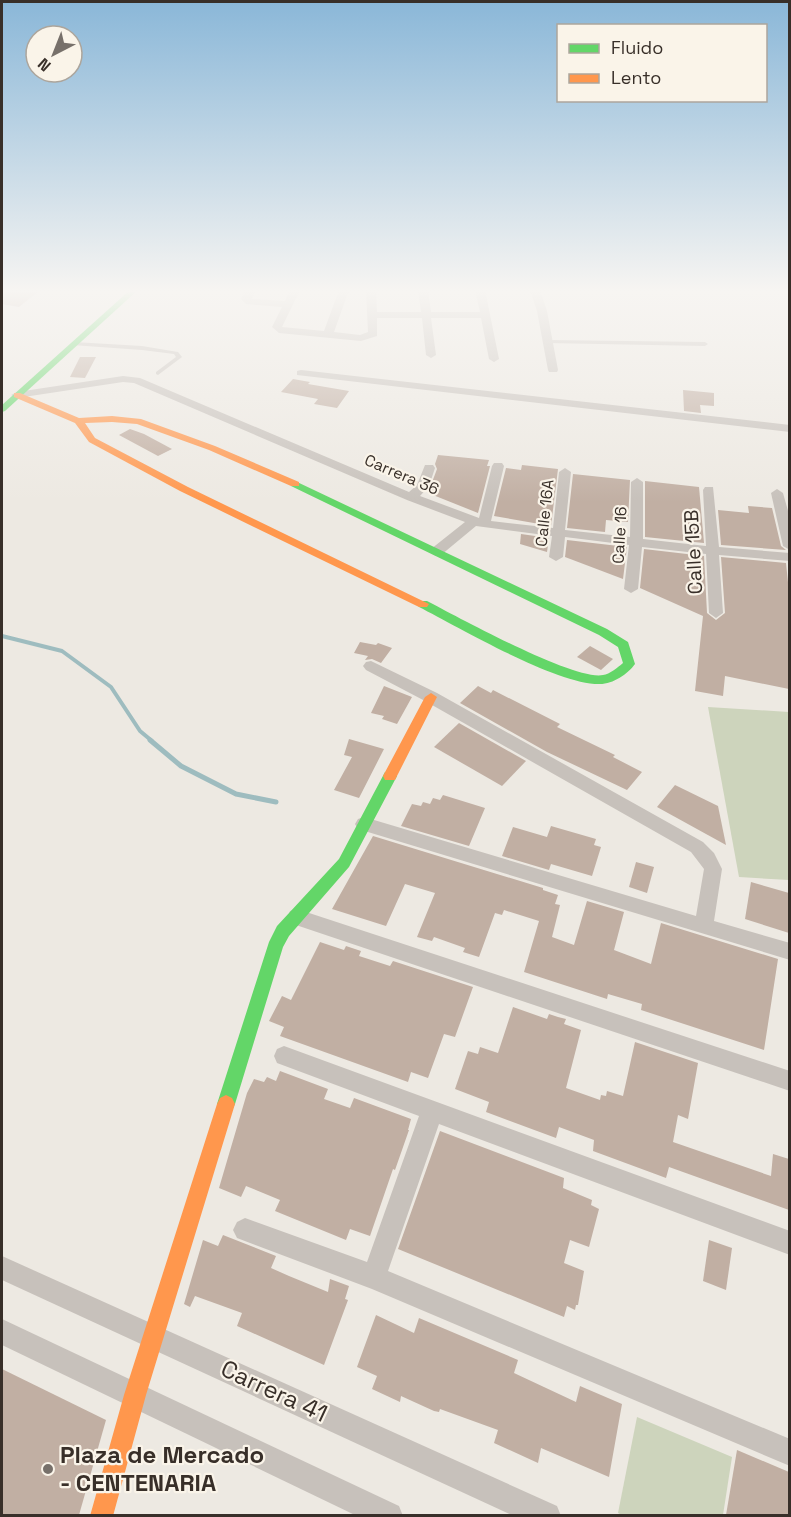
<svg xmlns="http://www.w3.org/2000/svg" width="791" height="1517" font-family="'Space Grotesk',sans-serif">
<rect width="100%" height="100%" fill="#ede9e2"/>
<g fill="#cdd4bc">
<path d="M708,707L789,712V880L739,877Z"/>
<path d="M637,1417L732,1457L723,1515L624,1516L618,1513Z"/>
</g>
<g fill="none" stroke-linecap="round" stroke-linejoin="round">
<path stroke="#9ebcbf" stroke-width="4" d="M2,636L62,651L111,687L140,731L152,741"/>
<path stroke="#9ebcbf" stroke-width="5" d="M150,740L181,766L236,794L276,802"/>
</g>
<g fill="#c1afa3">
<path d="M2,290H40L19,307L2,304Z"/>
<path d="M80,357H96L85,378L70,377Z"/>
<path d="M293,379L310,382L308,384L349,391L337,408L314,404L318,399L281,392Z"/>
<path d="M683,390L714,393V406L700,405L701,413L684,411Z"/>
<path d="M130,429L144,434L172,449L158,456L119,435Z"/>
<path d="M438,455L489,460L487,466H490L478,513L428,493L437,469L435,464Z"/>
<path d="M522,465L558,469L551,526L494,516L506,468L521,470Z"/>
<path d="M573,474L630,480L628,522L606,520L605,532L567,528Z"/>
<path d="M645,481L699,487L704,543L645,537Z"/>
<path d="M748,506L772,508L781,546L786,550L721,545L718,510L749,513Z"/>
<path d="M521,534L549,538L547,552L520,544Z"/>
<path d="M567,540L627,547L623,579L565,557Z"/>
<path d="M644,549L704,556L707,613L716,620L725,613L721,557L786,563L789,592V689L725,676L723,696L695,691L703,616L640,588Z"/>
<path d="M360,642L376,645L378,643L392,648L381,663L372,659L365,660L368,656L354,653Z"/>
<path d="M590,646L613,659L601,670L577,657Z"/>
<path d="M384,686L412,697L397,724L382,719L384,716L371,713Z"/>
<path d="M478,686L491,693L493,690L560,724L557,727L615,755L613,757L642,772L627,790L547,752L460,703Z"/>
<path d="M459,723L526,761L502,786L434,747Z"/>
<path d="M349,739L384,749L359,798L334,790L352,757L344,755Z"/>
<path d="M675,785L718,806L726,845L657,807Z"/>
<path d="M443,795L485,808L469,846L401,826L412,804L421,806L423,802L430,804L433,798L440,800Z"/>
<path d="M551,826L596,839L594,845L601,847L592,876L551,864L549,870L502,856L513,827L547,837Z"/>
<path d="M373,836L543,888V890L558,895L555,904L560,905L552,937L574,945L587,901L624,912L614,950L651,964L661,923L778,959L764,1050L641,1010L642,1004L608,994L607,999L524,972L539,921L504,910L502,915L495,913L479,957L463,952L465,948L434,937L432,941L417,937L435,893L405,884L386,926L332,909Z"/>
<path d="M636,862L654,867L647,893L629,887Z"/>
<path d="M751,882L789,893V933L745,919Z"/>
<path d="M320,942L344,950L346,946L361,951L359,956L390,966L393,961L473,987L455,1037L444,1034L428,1078L411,1072L408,1082L280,1036L284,1027L269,1021L282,996L291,1000Z"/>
<path d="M513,1007L547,1019L549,1014L558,1017L566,1019L564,1024L581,1030L566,1088L600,1100L601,1095L606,1096L607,1091L623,1096L635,1042L698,1063L688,1119L678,1115L673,1142L771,1176L773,1154L789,1159V1210L669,1167L666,1178L658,1175L593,1151L594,1140L559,1127L556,1138L486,1112L489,1102L455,1089L468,1051L478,1054L480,1047L498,1053Z"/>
<path d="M280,1071L328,1089L324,1099L350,1108L354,1098L411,1119L408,1130H409L395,1170L393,1169L370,1236L350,1229L346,1240L275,1211L280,1200L246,1186L241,1197L219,1188L247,1093L254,1079L264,1082L267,1077L276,1081Z"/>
<path d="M440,1131L564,1178L563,1188L592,1200L591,1205L599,1209L589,1247L570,1240L564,1263L584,1271L578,1305H576L575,1310L567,1306L564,1317L398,1249Z"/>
<path d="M223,1235L276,1256L271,1268L289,1276L328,1292L330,1279L349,1286L345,1299L348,1300L324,1365L237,1326L242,1313L195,1296L190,1307L184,1304L203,1240L218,1246Z"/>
<path d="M709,1240L732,1248L726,1290L703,1281Z"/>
<path d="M376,1315L414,1333L419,1318L518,1360L514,1373L576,1402L580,1386L622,1404L609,1477L541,1448L538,1463L494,1443L498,1430L440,1409L439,1412L434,1411L401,1396L400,1402L372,1389L377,1376L357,1367Z"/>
<path d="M2,1369L106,1420L79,1515H2Z"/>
<path d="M737,1450L789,1472V1515H726Z"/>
</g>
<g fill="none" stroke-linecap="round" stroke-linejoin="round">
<g fill="#c7c1bb" fill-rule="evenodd">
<path d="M548,340L705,342L708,344L705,346L546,343V341Z"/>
<path d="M74,342L142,346L178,352L182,357L158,375L156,374V372L176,357L174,354L142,350L72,345L71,344Z"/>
</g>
<g fill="#c7c1bb" fill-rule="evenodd">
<path d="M245,290H255L252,299L285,301L290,290H300L282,327L324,331L339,290H349L334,332L360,335L368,332L366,290H376L377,312H421L418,290H428L431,312H480L475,290H485L499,359L494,362L489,359L481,318H431L436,355L431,358L426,355L422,318H377V336L361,341L279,333L272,327L282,307L246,304L241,299Z"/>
<path d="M530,290H540L547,311L558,370L557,372H549L548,370L537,311Z"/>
<path d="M301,370L790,425V432L297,375V371Z"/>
<path d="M123,376L140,378L409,492L417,485L425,465H433L435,468L429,486L420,496L479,518L492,466L494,463H502L504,466L491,521L553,528L559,472L565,468L571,472L565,530L630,537L631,482L637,478L643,482V539L706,546L703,490L705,487H713L719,547L790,553V561L719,555L723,613L716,618L709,613L706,554L642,547L638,589L631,593L624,589L629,545L565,537L563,557L556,561L549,557L552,536L476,526L441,555L436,556L429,552L431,549L465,522L407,500L134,383L123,382L17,398L11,395L17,392Z"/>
<path d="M777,489L783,493L790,518V550L783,546L771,493Z"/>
<path d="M371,661L437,693L703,842L714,853L722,869L714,921L790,943V960L358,829L355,824L358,819L364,817L696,916L704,869L691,852L425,701L366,670L363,666L366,662Z"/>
<path d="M297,909L790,1071V1091L290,923L288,917L290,911Z"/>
<path d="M284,1046L790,1231V1255L439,1124L388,1271L790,1439V1466L372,1289L237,1238L233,1230L237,1222L245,1218L367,1262L419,1116L277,1063L274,1056L277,1049Z"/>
<path d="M2,1256L557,1506L561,1516H514L2,1280Z"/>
<path d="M2,1319L399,1506L403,1516H357L2,1345Z"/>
</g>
<g fill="#63d668" fill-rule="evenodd">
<path d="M130,290H138L5,411L2,412V405Z"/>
<path d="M295,481L607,629L628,642L635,664C628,674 613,684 600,684C557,685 460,628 419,607L417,604L419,601H427C458,617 574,681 603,675C610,674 617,668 623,663L618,647L599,635L291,486V482Z"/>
<path d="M390,771L395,772L397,776L349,867L289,936L283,947L235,1104L232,1110L226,1113L220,1110L217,1104L269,942L277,926L339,859L385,772Z"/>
</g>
<g fill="#ff974d" fill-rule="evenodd">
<path d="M14,393H20L79,418L112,416L141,419L215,446L299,482V486H291L209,450L137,424L112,422L85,423L95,438L188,487L429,604L427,607H419L180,491L89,442L75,423L14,397Z"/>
<path d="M431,693L437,697L397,776L395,780H385L383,776L425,697Z"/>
<path d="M226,1095L232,1098L235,1104L146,1395L113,1516H90L124,1395L217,1104L220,1098Z"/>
</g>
</g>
<linearGradient id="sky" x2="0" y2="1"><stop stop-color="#8ab7d8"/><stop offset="0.58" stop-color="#f7f5f2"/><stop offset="1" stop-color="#f7f5f2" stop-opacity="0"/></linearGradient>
<rect width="791" height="502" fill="url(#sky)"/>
<circle fill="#77706a" stroke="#faf4e9" stroke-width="2" cx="48" cy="1469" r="6"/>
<g text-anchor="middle" stroke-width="4.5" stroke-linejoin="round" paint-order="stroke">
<g font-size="16" fill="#382f29" stroke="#faf4e9">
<text transform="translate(402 474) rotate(23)" y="6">Carrera 36</text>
<text transform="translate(544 513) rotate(-84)" y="6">Calle 16A</text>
<text transform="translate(619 535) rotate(-87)" y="6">Calle 16</text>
</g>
<g font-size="20" fill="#382f29" stroke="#faf4e9">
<text transform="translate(693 552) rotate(-93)" y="7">Calle 15B</text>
</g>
<g font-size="24" fill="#382f29" stroke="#faf4e9">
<text transform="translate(274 1391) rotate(25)" y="8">Carrera 41</text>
</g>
<g font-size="24" font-weight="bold" fill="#382f29" stroke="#faf4e9" text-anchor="start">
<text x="60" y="1463">Plaza de Mercado<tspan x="60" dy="28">- CENTENARIA</tspan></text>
</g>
</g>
<rect width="791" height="1517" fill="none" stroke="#382f29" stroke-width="6"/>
<rect x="557" y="24" width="210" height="78" fill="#faf4e9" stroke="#aca59c" stroke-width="1.5"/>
<rect x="569" y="44" width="30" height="9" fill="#63d668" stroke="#aca59c" stroke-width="1.5"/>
<text x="611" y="54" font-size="18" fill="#382f29">Fluido</text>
<rect x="569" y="74" width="30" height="9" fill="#ff974d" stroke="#aca59c" stroke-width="1.5"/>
<text x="611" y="84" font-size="18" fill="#382f29">Lento</text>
<g transform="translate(54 54) rotate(222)"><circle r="28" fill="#faf4e9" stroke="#aca59c" stroke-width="1.5"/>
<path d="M0-4.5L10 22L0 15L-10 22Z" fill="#77706a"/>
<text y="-9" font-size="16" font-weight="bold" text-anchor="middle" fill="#382f29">N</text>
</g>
</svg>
